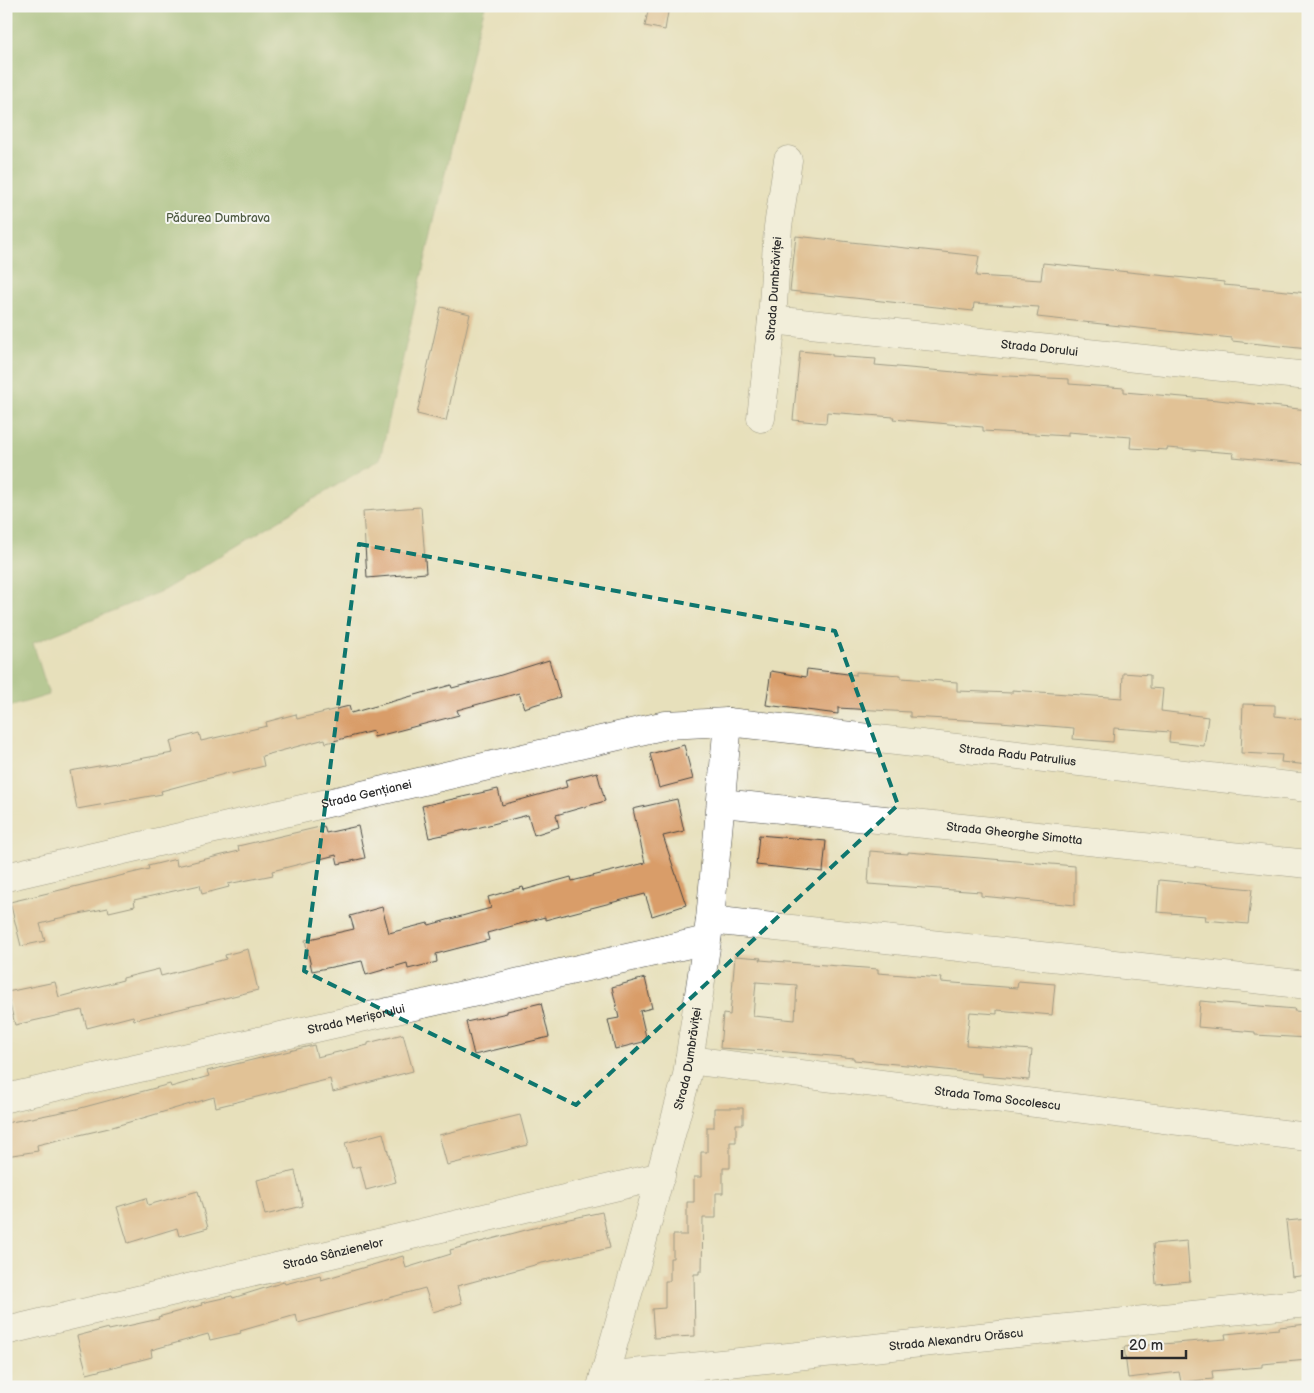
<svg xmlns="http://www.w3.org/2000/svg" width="1314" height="1393" font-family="'Balsamiq Sans',sans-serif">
<rect width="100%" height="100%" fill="#f6f6f2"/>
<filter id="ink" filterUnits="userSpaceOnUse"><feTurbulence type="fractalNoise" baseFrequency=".02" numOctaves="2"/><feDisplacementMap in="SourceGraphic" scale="10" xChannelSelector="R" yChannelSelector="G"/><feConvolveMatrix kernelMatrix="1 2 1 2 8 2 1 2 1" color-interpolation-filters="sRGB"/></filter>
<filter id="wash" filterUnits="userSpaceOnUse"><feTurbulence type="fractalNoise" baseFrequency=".0096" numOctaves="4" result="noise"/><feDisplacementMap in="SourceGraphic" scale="20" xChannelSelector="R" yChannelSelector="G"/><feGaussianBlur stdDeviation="1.12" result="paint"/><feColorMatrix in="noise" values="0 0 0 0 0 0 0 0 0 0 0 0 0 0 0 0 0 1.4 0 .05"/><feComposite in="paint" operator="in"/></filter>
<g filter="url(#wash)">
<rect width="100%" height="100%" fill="#e7e0bb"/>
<path fill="#7dac66" stroke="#546c48" d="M6,6H485L473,50L380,459L164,590L33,643L49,695L6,708Z"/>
<g id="blocks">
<g fill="#d99d69" fill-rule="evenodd">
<path d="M649,6H669L665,30L645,26Z"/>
<path d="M796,236L979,256L976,276L1041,280L1043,263L1224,282V285L1308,293V349L1232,341V338L1037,317L1039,307L974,303L973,311L790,291Z"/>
<path d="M441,307L470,314L446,421L417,414Z"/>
<path d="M800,351L832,354V356L876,359L875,365L989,375L1069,379V384L1124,388V392L1218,400L1308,410V464L1233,457L1234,453L1167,448V450L1130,448L1131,437L1068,432V436L983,431V427L893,419L894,417L827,412L826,423L793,420Z"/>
<path d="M421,507L426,573L367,578L363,511Z"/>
<path d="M549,660L560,697L524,708L519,693L457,710L459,715L374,737L373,731L326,743L325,739L262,756L264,766L232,774V772L161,791L162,794L77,809L70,771L173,753L170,741L199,733L201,741L267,726L266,722L296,714L297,719L349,706L351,713L451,685L452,688L498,676Z"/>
<path d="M807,669L856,675V672L901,675V678L957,682V691L1012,693V690L1122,698L1123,673L1150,675V688L1163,689L1161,711L1208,717L1204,746L1169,742L1170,732L1114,728L1113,742L1073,739L1074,728L1000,722L910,717V712L838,708V714L766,705L771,671L806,677Z"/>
<path d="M1243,704L1275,705V716L1308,720V765L1281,762L1282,755L1241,753Z"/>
<path d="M684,745L693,779L659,788L650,754Z"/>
<path d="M597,772L605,801L556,815L559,827L534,835L528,815L465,831V830L429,838L422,806L498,789L502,805L567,787L565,780Z"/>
<path d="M677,799L684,831L663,836L686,905L652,916L645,894L545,920V917L487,933L489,940L436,954L437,962L408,969L407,963L366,975L362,961L312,971L305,940L354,929L350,916L382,907L389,933L428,923L429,925L491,908L488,897L523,887L524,890L571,877L572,881L645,863L633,809Z"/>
<path d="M324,826L326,833L358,826L365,858L338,864L336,855L272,871L273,875L228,884L229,887L202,894L200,885L134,900L135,906L109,912L108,908L55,919L56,920L40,924L45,941L21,946L10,902L149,869L148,866L176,859L177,866L239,851L238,846Z"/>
<path d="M759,835L826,841L823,872L756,865Z"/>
<path d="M870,851L908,854V852L1075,866V905L981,896V892L868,884Z"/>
<path d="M1159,880L1252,889L1248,924L1205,920L1206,916L1157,912Z"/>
<path d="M248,949L258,990L134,1020L133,1016L87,1028L82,1010L15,1025L7,992L55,982L59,997L123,980V978L159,969L161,976L226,959L225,955Z"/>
<path d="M735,956L761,958L760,960L878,969V973L942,978L941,982L1017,988L1018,981L1055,984L1052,1015L997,1010V1014L970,1012L966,1045L1032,1050L1029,1080L982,1076V1074L917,1067V1066L854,1060V1058L765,1050V1051L720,1048L723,1014L730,1015ZM756,982L797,985L795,1020L753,1016Z"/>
<path d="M645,978L652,1008L640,1011L647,1041L615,1049L608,1020L619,1018L612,987Z"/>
<path d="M1200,1001L1295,1009L1294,1011L1308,1012V1038L1255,1035V1032L1198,1027Z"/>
<path d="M541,1003L549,1037L474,1055L466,1022L507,1013V1011Z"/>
<path d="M403,1034L413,1071L333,1092L330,1079L216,1107L214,1097L109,1128L37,1145L38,1151L6,1156V1123L77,1109L170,1084L171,1087L209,1076L207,1071L314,1045L317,1057L368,1045V1043Z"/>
<path d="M714,1108H743V1124H736V1142H730V1168H723V1193H716V1218H703L702,1271H699V1274H694L695,1336L654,1338L652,1309L665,1308V1281H670V1258H673V1235H687V1202H694V1177H701V1152H707V1127H714Z"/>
<path d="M520,1115L528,1145L447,1165L439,1135Z"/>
<path d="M383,1133L396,1182L366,1190L360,1166L352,1168L345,1143Z"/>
<path d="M295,1171L303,1206L265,1215L257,1180Z"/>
<path d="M198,1191L208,1228L179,1236L177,1228L128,1243L117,1207L146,1198L148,1205Z"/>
<path d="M602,1212L610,1248L542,1263L457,1286L462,1303L433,1312L425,1288L298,1323L296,1315L240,1331L241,1333L210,1340L208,1334L151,1350L152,1357L87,1374L77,1336L108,1328L109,1330L159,1319L158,1317L202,1305L201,1303L232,1296L233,1298L284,1282L285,1284L320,1275L321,1280L403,1256L406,1268L451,1254L450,1250L541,1226V1225Z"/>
<path d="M1308,1219V1275L1292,1277L1286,1221Z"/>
<path d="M1187,1241L1190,1281L1156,1284L1153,1244Z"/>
<path d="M1308,1324V1360L1262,1364V1367L1212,1371L1213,1379L1181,1382L1179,1372L1128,1378L1124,1347L1226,1339L1225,1334L1279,1329V1327Z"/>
</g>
</g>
</g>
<g filter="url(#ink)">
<use href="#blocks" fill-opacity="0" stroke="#474641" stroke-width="1"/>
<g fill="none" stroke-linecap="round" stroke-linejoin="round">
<defs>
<g id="minor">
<path id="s1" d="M772,320L1308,376"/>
<path id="s2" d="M761,418L772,320L778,227L788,160"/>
<path id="s3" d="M722,803L1308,864"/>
<path id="s4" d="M6,877L666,725L728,722L1308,788"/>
<path d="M710,920L1308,985"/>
<path id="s5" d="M689,1060L1308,1137"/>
<path id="s6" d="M6,1098L707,940"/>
<path id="s7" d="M6,1331L661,1176"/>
<path id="s8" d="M604,1376L1308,1303"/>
<path id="s9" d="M601,1387L637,1262L687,1075L710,920L728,722"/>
</g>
</defs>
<use href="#minor" stroke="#474641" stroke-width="29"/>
<use href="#minor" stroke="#fff" stroke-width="28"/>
</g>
</g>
<path d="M0 0H1314V1393H0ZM359,544L835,631L898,805L576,1105L304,971Z" fill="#e7e0bb" fill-opacity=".55" fill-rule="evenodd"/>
<path fill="none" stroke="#0f766e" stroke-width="4" stroke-dasharray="10 6" stroke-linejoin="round" d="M359,544L835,631L898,805L576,1105L304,971Z"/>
<g text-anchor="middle" stroke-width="4" stroke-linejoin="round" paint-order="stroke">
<g font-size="12" fill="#4d5a41" stroke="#f6f6f2">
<text x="218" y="222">Pădurea Dumbrava</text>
</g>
<g font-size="12" fill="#2b2b2b" stroke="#f6f6f2">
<text dy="4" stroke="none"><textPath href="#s2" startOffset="130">Strada Dumbrăviței</textPath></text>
<text dy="4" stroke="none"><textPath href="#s1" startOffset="269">Strada Dorului</textPath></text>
<text dy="4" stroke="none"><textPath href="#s4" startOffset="1031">Strada Radu Patrulius</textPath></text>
<text dy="4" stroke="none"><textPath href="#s4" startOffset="370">Strada Gențianei</textPath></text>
<text dy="4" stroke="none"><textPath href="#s3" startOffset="294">Strada Gheorghe Simotta</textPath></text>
<text dy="4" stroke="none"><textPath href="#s6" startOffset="359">Strada Merișorului</textPath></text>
<text dy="4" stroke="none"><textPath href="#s9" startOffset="340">Strada Dumbrăviței</textPath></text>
<text dy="4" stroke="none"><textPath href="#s5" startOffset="311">Strada Toma Socolescu</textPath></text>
<text dy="4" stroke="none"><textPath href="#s7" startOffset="336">Strada Sânzienelor</textPath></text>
<text dy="4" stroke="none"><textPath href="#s8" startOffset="354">Strada Alexandru Orăscu</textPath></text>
</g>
</g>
<rect width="1314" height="1393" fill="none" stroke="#f6f6f2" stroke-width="25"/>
<path d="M1122 1350v8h64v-8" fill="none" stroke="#2b2b2b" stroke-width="2.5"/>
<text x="1129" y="1350" font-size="15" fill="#2b2b2b" stroke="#f6f6f2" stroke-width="4" paint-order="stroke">20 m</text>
</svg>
